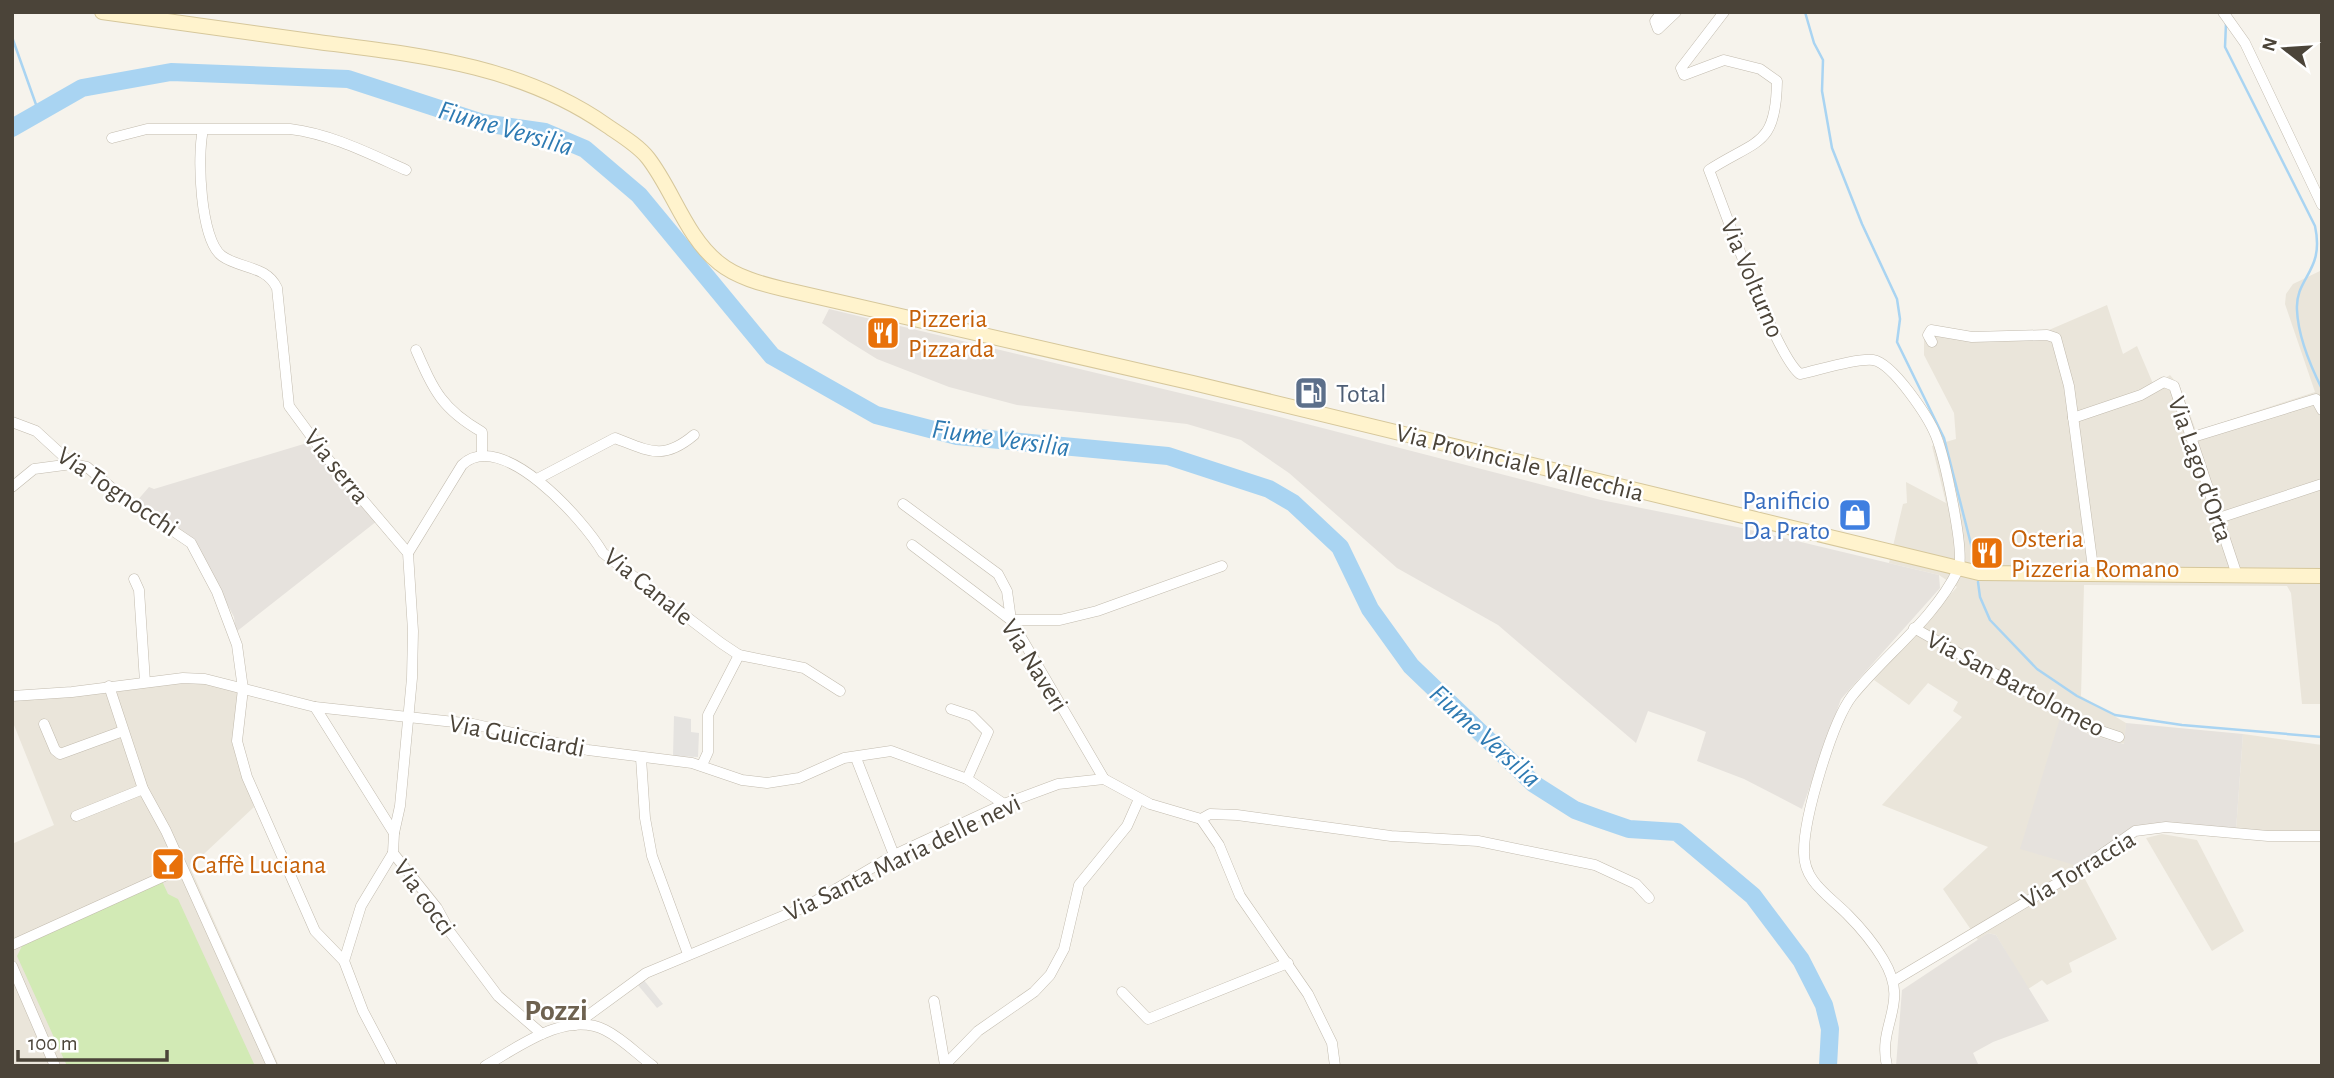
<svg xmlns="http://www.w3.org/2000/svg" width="2334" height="1078" font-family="'Alegreya Sans',sans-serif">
<rect width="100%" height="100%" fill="#f6f3ec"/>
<g fill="#eae5da">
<path d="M2322,270V704H2302L2291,593L2287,586L2084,585L2081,696L2126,723L2125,744L2088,734L2061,719L2078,866L2117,939L2069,963L2072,972L2047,985L2042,980L2028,989L1996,935L1988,933L1978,940L1943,889L1988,847L1882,805L1962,717L1953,711L1958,702L1928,683L1909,705L1874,680L1957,587L1939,575L1889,563L1903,504L1907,503L1906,482L1946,503L1932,446L1956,439L1954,413L1924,355V334L2042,333L2107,305L2123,354L2137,346L2154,386L2170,375L2180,387L2196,431L2315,392L2285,304L2286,294L2293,284Z"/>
<path d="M186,682L204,683L240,693L235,746L254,807L190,867L279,1066H12V844L54,825L12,720V701Z"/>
<path d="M2243,734L2322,745V831L2278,833L2236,830Z"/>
<path d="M2162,834L2197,840L2244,931L2212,951L2146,838Z"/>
</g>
<g fill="#e6e2dd">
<path d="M829,309L1272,415L1601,500L1742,528L1939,575L1940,588L1841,699L1802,809L1744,779L1697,761L1706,732L1696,728L1648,711L1636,743L1498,625L1397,568L1289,473L1241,440L1187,424L1017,405L949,387L877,359L848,341L822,323Z"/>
<path d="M307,443L377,521L236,632L234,617L195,543L160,514L155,517L136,502L149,487L154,489Z"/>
<path d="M2060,718L2088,734L2124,744L2126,723L2243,734L2236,830H2130L2078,866L2020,849Z"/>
<path d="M1988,933L1996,935L2049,1021L1993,1042L1973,1053L1979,1066H1896L1902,990Z"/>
</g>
<path fill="#d2eab5" d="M162,881L168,894L178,899L255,1066H67L17,956L22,946Z"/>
<g fill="#e5e3e0">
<path d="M674,716L691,719V732L699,733L698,757L673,756Z"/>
<path d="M643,979L663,1004L657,1008L637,984Z"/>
</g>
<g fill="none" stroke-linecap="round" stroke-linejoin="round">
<g stroke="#a9d4f2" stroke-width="2.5">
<path d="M1805,12L1814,43L1823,60L1822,91L1832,148L1862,224L1897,299L1900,319L1897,342L1944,438L1976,564"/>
<path d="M2226,23L2225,47L2315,226C2325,272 2295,277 2297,310C2298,335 2311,367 2322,389"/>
<path d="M12,37L39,113"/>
<path d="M1978,582L1980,597L1990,620L2037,669L2077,696L2115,715L2182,725L2322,737"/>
</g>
<path stroke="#a9d4f2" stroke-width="18" d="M12,128L82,88L171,72L348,79L483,123L545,132L585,149L639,195L772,356L876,415L957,436L1168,456L1269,489L1293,503L1340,547L1370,609L1411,666L1534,784L1575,810L1597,818L1629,829L1677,832L1753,896L1801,960L1824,1005L1830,1029L1828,1066"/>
<defs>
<g id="minor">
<path d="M1662,12L1655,21L1658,29L1676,12"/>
<path d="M1724,12L1681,68L1684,75L1724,60L1760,69L1777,81C1776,147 1757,139 1709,170C1724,208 1775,355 1800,374C1819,370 1856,358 1873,360C1893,363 1929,418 1936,436C1944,456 1966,554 1958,570C1934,619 1886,654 1852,696C1832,722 1804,817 1804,851C1803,881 1828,895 1847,914C1860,927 1874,944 1883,959C1911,1005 1877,1023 1887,1066"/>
<path d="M2223,12L2245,43L2322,205"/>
<path d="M203,130C197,155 200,240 222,256C240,269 266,265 277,288L289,406L328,459L408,553L413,631L412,678L400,806L394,833"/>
<path d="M112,138L147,129H290C331,134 368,153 406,170"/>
<path d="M1932,342L1928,335L1931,330L1972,337L2047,335L2056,338L2069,386L2094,575"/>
<path d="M416,350C434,391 442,409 482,432V455"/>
<path d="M2073,418L2141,395L2164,382L2174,386L2237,575"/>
<path d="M12,422L36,431L72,464L87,467L120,495L191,543L217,592L237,645L243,689L237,741L247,777L315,931L344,961L363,1011L392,1066"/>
<path d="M2193,437L2316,399L2322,410"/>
<path d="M537,479L615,438C649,451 663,461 694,435"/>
<path d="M12,487L34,469L72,464"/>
<path d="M903,504L998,574L1007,591L1011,620H1060L1097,611L1222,566"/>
<path d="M2219,518L2322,484"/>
<path d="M912,545L1011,620L1104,779"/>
<path d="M408,553L462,465C501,427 584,520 603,553L721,643L739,655L804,668L840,691"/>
<path d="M134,579L139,590L145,682"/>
<path d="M1914,628L2089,727L2119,737"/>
<path d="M109,686L143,789L166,831L272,1066"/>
<path d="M12,696L72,692L183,678L205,679L315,707L473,724L588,750L692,763L742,780L767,783L799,778L844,758L891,751L967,779L1004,804"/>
<path d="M315,707L394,833L393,853L437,908L450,932L498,996L542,1034"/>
<path d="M951,709L972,716L988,732L967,779"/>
<path d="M44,724L55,750L60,754L123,731"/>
<path d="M641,758L645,818L652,856L688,954"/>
<path d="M856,758L894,855"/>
<path d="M702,765L708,752V715L739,655"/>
<path d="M76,816L143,789"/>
<path d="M1201,819L1219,845L1240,896L1308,994L1332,1043L1335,1066"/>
<path d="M12,945L182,868"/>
<path d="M344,961L361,906L393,853"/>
<path d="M12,966L55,1066"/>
<path d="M1895,980L2078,871L2135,831L2166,827L2268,836H2322"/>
<path d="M1122,992L1148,1019L1288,963"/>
<path d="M934,1001L945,1065"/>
<path d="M575,1025L646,973L807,906L894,855L1004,804L1058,784L1104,779L1150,804L1201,819L1210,814L1237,815L1391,836L1478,841L1595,865L1636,884L1649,898"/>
<path d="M485,1066C517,1048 566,1010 605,1030C623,1039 637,1054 653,1066"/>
<path d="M944,1066L978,1031L1034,992L1050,975L1064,949L1079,885L1127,826L1139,799"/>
</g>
<path id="secondary" d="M102,12C174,22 246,32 318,42C419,55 520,65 606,125C619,134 638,145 648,158C673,190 686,237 719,263C736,277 762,284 783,289L1193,383L1979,573L2322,576"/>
</defs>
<use href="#minor" stroke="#c2bbae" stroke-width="11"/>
<use href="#secondary" stroke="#d6c79b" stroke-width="16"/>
<use href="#minor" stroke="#fff" stroke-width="10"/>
<use href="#secondary" stroke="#fff3cd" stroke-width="14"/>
</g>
<defs>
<symbol id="restaurant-square" viewBox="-11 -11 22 22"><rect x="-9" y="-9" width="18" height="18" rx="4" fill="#e8710a" stroke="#fff"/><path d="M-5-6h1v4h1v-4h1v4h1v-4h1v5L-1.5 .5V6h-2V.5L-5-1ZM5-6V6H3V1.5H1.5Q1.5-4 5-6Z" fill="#fff"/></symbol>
<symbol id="fuel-square" viewBox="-11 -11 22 22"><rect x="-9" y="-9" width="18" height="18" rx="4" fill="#5c6f8a" stroke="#fff"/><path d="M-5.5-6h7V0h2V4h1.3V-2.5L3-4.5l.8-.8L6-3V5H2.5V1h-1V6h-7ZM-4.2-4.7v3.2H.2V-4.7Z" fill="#fff"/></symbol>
<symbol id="shop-square" viewBox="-11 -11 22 22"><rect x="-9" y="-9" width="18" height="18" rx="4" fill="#3f7fe0" stroke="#fff"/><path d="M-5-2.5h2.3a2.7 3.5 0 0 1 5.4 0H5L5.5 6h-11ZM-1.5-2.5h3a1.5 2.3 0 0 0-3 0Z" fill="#fff"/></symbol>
<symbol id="bar-square" viewBox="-11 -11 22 22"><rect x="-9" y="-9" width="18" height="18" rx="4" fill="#e8710a" stroke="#fff"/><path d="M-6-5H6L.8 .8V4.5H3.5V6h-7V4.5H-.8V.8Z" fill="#fff"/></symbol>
</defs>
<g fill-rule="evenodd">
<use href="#restaurant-square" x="864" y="314" width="38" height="38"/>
<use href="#fuel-square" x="1292" y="374" width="38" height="38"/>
<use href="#shop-square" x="1836" y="496" width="38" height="38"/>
<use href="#restaurant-square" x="1968" y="534" width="38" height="38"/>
<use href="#bar-square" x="149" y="845" width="38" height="38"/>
</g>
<g text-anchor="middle" stroke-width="5" stroke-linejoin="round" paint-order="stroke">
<g font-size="26" fill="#4b4439" stroke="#fff">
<text transform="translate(1753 278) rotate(67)" y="9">Via Volturno</text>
<text transform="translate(1520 462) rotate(14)" y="9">Via Provinciale Vallecchia</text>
<text transform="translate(337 466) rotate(51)" y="9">Via serra</text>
<text transform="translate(2201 469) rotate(71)" y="9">Via Lago d'Orta</text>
<text transform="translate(118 491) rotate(34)" y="9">Via Tognocchi</text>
<text transform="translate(649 586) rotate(39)" y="9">Via Canale</text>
<text transform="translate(1035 665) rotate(58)" y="9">Via Naveri</text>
<text transform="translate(2016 683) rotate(28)" y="9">Via San Bartolomeo</text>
<text transform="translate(517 735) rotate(11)" y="9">Via Guicciardi</text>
<text transform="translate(902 857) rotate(-26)" y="9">Via Santa Maria delle nevi</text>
<text transform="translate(2078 869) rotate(-31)" y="9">Via Torraccia</text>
<text transform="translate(425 897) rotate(54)" y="9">Via cocci</text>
</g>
<g font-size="26" fill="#c56008" stroke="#fff" text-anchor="start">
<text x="908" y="327">Pizzeria<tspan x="908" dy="30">Pizzarda</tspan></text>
<text x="2011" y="547">Osteria<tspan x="2011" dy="30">Pizzeria Romano</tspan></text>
<text x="192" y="873">Caffè Luciana</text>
</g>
<g font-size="26" fill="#4e5e75" stroke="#fff" text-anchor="start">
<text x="1336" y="402">Total</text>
</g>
<g font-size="26" fill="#366cbe" stroke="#fff" text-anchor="end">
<text x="1830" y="509">Panificio<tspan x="1830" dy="30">Da Prato</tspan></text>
</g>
<g font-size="28" font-style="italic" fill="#2e7ab2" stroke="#fff">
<text transform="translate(506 127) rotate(16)" y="10">Fiume Versilia</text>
<text transform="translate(1001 437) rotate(8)" y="10">Fiume Versilia</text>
<text transform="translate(1486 735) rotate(42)" y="10">Fiume Versilia</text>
</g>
<g font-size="30" font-weight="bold" fill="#6e6250" stroke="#fff">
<text x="556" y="1020">Pozzi</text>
</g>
</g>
<rect width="2334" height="1078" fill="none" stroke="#4b4439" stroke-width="28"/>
<g transform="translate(2285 49) rotate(287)" stroke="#ffffff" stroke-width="5" paint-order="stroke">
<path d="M0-5L12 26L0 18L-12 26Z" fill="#4b4439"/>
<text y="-10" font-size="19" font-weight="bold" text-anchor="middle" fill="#4b4439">N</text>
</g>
<path d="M18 1050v10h149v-10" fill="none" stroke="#4b4439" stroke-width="3.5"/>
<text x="28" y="1050" font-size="21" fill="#4b4439" stroke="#ffffff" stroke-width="5" paint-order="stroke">100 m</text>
</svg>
